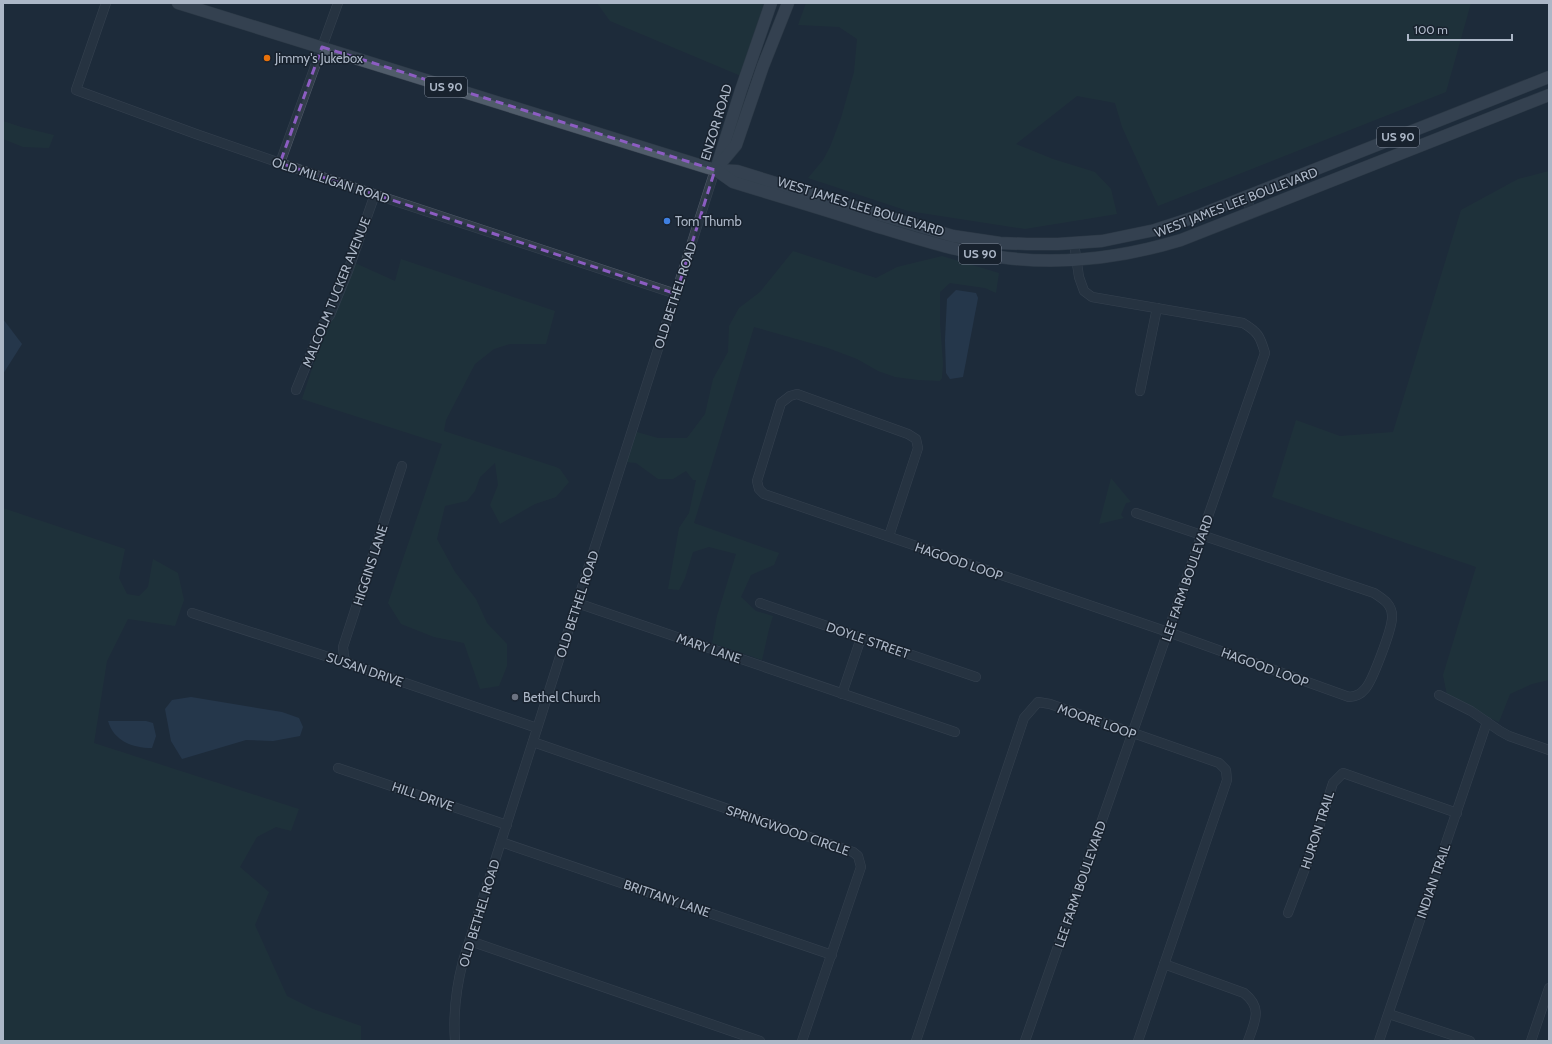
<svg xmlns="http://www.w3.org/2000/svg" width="1552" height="1044" font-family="Cabin,sans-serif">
<rect width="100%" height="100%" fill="#1e2b3a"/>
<g fill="#20383b">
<path d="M597,3H764L741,76L610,21Z"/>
<path d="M806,3H1471L1446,92L1158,206L1122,127L1115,103L1077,96L1016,144L1053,159L1095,172L1111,189L1117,214L1025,229L908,211L808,178L823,160L830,147L841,118L854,72L857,39L839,27L798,25Z"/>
<path d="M3,121L21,127L54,135L49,148L23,147L3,139Z"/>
<path d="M1549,171V680L1532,684L1510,694L1499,722L1485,716L1447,695L1443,675L1476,567L1272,497L1296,420L1340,436L1393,432L1461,210L1518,179Z"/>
<path d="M793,251L876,278L897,267L942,256L999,273L996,293L985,288L950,283L940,292V323L943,363L942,378L940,381L918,380L895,377L878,371L857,359L828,348L754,327L694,523L779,553L774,565L751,575L741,597L756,611L773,616L769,629L762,660L712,643L717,616L736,554L709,547L693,552L685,578L679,590L668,589L679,528L689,513L696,480H693L686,471L673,479H658L636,463L625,462L634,434L637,432L658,438H687L705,414L713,379L728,352L729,326L739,308L760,292Z"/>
<path d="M401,259L555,311L546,344H510L494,349L475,364L446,420L444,431L556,467L560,469L569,482L556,497L535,504L500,524L490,505L498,485L495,463L480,477L475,491L467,501L445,506L437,539L455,572L476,599L487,623L507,644V666L499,686L480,689L464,643L434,637L401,624L388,603L442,444L302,399L325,329L355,263L395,281Z"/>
<path d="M1111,478L1131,502L1126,503L1121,515L1124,518L1099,524Z"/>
<path d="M3,508L125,549L119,578L127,594L139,596L148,587L153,559L178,573L184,600L175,626L128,619L107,661L94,743L299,809L291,831L276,827L257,837L240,867L269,892L255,925L287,996L313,1009L361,1026V1041H3Z"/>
</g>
<g fill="#2f4561">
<path d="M956,290L976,293L978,298L963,377L950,379L946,373L945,340L947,299Z"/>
<path d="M3,319L22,344L3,374Z"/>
<path d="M191,697L282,712L299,718L303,727L300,736L273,741L246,740L182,759L171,741L165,709L172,700Z"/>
<path d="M108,721H146L153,723L156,736L152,748C132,748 114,741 108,721Z"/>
</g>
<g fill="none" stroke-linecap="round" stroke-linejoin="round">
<defs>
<g id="minor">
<path d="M106,3L76,90L196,134L280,163L676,294"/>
<path d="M280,163L338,3"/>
<path d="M1246,197L1252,213"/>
<path d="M296,390L323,324L330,315L348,271L375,194"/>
<path d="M1140,391L1157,308"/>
<path d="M889,536L918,448L916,439L908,434L797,394L790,396L781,403L757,481L759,489L764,494L1168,632L1349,697C1356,696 1360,695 1365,689C1372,682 1393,627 1392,616C1392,604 1383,599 1374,593L1136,513"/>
<path d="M577,603L955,732"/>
<path d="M760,603L976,677"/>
<path d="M192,613L347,663L537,728"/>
<path d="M347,663L344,657L343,647L402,466"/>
<path d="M842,694L861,638"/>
<path d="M1439,695L1471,711L1500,731L1509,736L1549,750"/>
<path d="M533,742L853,852L858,856L861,867L802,1041"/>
<path d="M338,768L507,825"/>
<path d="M501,842L832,955"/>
<path d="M1288,913L1309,858L1333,783L1343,773L1457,813"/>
<path d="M470,941L760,1041"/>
<path d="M1164,964L1244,993C1263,1008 1255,1021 1248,1041"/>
<path d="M1389,1014L1470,1041"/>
<path d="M455,1041C453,1013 456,988 463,961L715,170"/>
<path d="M916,1041L1024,718L1038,702L1050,704L1219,763L1226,770L1227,780L1138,1041"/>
<path d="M1025,1041L1265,353C1260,336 1258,332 1243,323L1092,297L1084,291L1079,277L1074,243"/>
<path d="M1379,1041L1487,722"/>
<path d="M1531,1041L1549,988"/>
</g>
<g id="major">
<path d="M178,3L715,170L737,171L860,209L953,236L1000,243L1027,244H1058L1102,241L1155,230L1192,218L1549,77"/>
<path d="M718,163L741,90L771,3"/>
<path d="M715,170L736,145L763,66L788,3"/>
<path d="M716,170L733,182C778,196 824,209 869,224C915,238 960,253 1007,258C1066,265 1125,257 1181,240L1549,95"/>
</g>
</defs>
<use href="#minor" stroke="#505a68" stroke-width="10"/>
<use href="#major" stroke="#3c4653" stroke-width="13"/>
<use href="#minor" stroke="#323d4a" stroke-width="9"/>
<use href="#major" stroke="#505c6a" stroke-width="12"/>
</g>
<path d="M0 0H1552V1044H0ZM322,47L715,170L676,294L280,163Z" fill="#1e2b3a" fill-opacity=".55" fill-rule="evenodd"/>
<path fill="none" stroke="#8c5dc2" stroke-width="3" stroke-dasharray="8 5" stroke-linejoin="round" d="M322,47L715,170L676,294L280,163Z"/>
<circle fill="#e8710a" stroke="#18222e" stroke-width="1.5" cx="267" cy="58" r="4"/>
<circle fill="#3f7fe0" stroke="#18222e" stroke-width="1.5" cx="667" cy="221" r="4"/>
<circle fill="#6b7280" stroke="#18222e" stroke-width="1.5" cx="515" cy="697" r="4"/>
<g text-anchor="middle" stroke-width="3" stroke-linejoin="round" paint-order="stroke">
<g fill="#18222e" stroke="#808a99" stroke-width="1">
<rect x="425" y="77" width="42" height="20" rx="3"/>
<rect x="1377" y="127" width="42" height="20" rx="3"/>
<rect x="959" y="244" width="42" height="20" rx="3"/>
</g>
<g font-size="12" font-weight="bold" fill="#acb7c7">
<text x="446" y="91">US 90</text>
<text x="1398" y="141">US 90</text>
<text x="980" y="258">US 90</text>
</g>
<g font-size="13" fill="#acb7c7" stroke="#18222e" text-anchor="start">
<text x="275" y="63">Jimmy's Jukebox</text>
<text x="675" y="226">Tom Thumb</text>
<text x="523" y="702">Bethel Church</text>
</g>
<g font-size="13" fill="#acb7c7" stroke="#18222e">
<text transform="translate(716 122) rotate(-73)" y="5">ENZOR ROAD</text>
<text transform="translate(331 180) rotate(18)" y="5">OLD MILLIGAN ROAD</text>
<text transform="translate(1236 202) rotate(-21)" y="5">WEST JAMES LEE BOULEVARD</text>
<text transform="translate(861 206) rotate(17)" y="5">WEST JAMES LEE BOULEVARD</text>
<text transform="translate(336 292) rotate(-68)" y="5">MALCOLM TUCKER AVENUE</text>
<text transform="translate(675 295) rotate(-72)" y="5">OLD BETHEL ROAD</text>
<text transform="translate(959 561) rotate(19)" y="5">HAGOOD LOOP</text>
<text transform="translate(370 565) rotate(-72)" y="5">HIGGINS LANE</text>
<text transform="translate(1187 578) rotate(-71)" y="5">LEE FARM BOULEVARD</text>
<text transform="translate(577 604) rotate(-72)" y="5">OLD BETHEL ROAD</text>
<text transform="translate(868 640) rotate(19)" y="5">DOYLE STREET</text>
<text transform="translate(709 648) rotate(19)" y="5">MARY LANE</text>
<text transform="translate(1265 667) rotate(20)" y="5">HAGOOD LOOP</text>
<text transform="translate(365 669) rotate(19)" y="5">SUSAN DRIVE</text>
<text transform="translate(1097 721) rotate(19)" y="5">MOORE LOOP</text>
<text transform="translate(423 796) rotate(19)" y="5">HILL DRIVE</text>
<text transform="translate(788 830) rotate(19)" y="5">SPRINGWOOD CIRCLE</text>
<text transform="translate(1317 830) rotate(-72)" y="5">HURON TRAIL</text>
<text transform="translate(1433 881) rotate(-71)" y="5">INDIAN TRAIL</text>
<text transform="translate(1080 884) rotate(-71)" y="5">LEE FARM BOULEVARD</text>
<text transform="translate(667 898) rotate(19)" y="5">BRITTANY LANE</text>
<text transform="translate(479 913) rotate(-73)" y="5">OLD BETHEL ROAD</text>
</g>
</g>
<rect width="1552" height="1044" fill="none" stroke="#acb7c7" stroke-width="8"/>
<path d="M1408 34v6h104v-6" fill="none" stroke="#acb7c7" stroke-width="2"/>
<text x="1414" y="34" font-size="12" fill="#acb7c7" stroke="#18222e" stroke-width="3" paint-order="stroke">100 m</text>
</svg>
